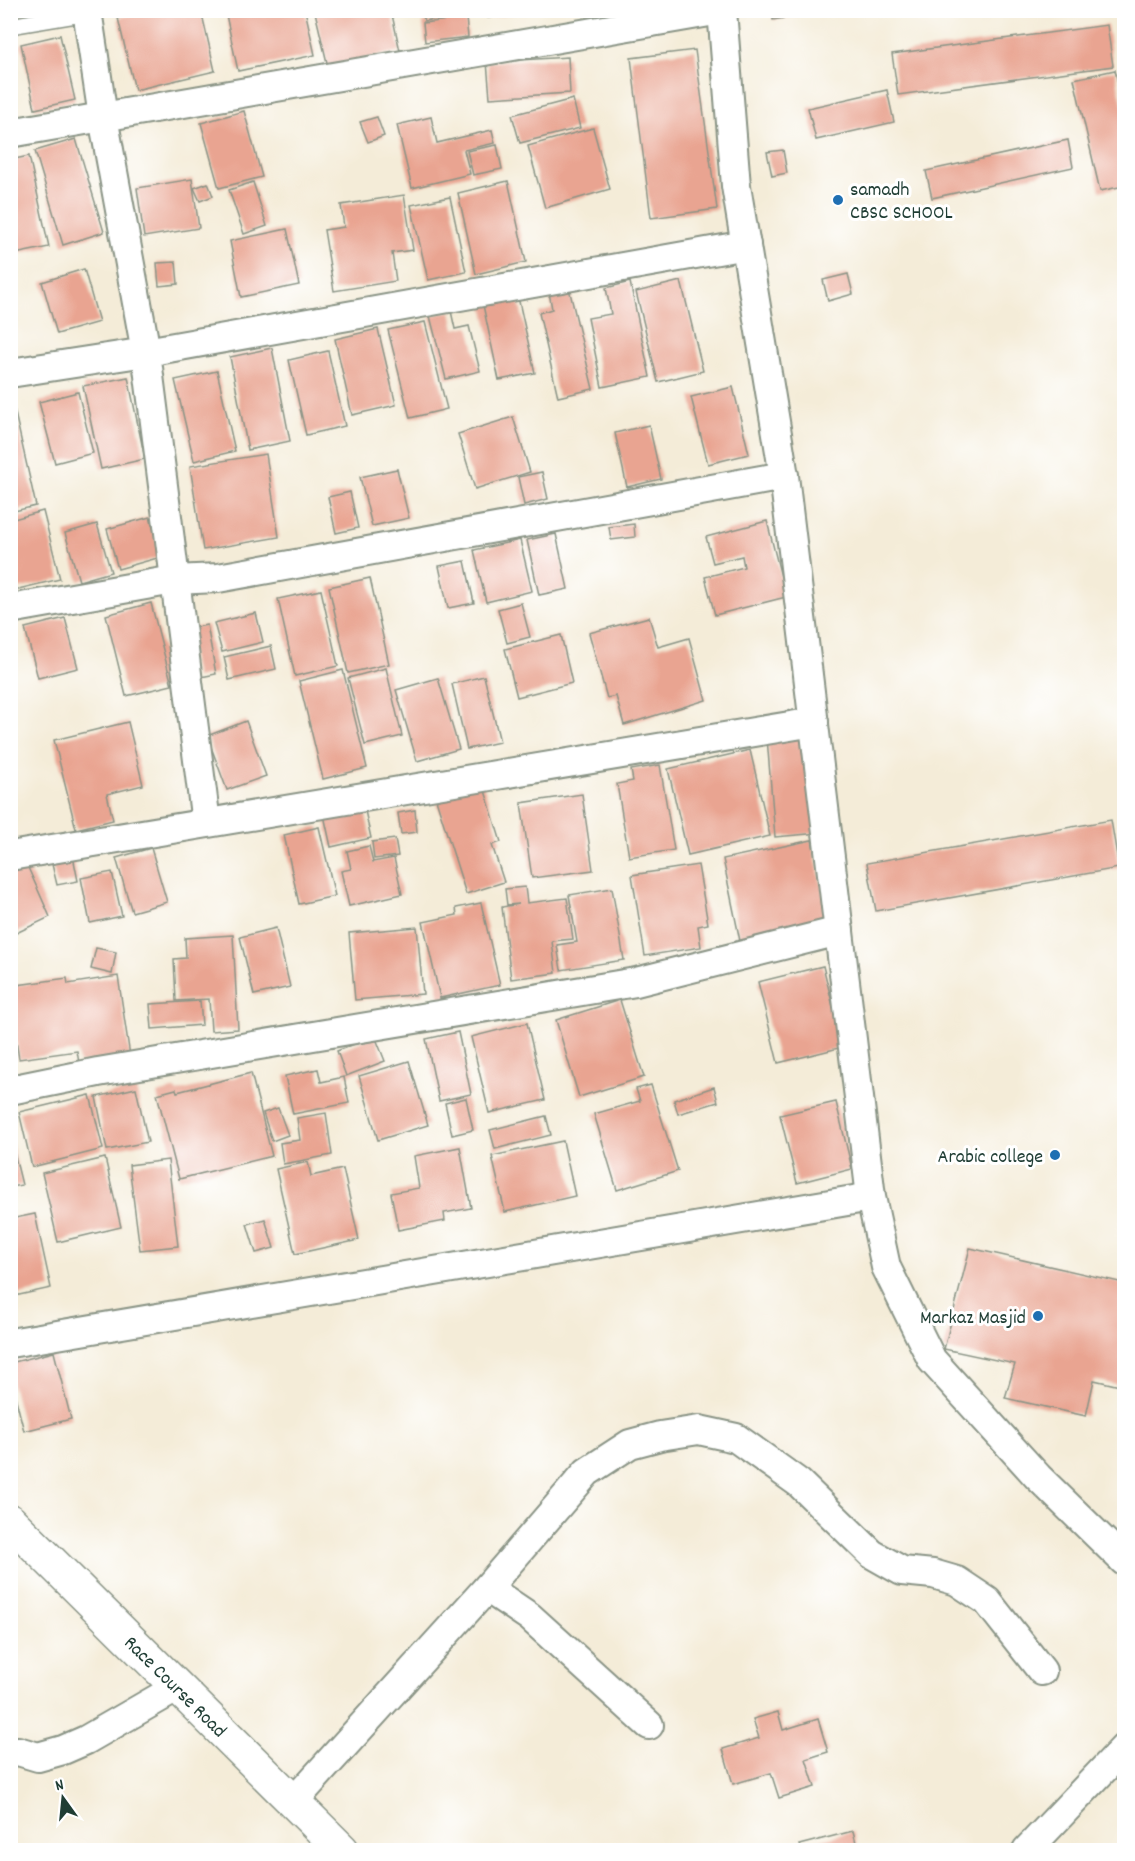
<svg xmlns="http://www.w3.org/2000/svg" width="1135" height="1861" font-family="Dekko,sans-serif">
<rect width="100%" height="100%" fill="#fff"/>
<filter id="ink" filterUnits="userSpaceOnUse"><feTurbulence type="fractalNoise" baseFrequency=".0167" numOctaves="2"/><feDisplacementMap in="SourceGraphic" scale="12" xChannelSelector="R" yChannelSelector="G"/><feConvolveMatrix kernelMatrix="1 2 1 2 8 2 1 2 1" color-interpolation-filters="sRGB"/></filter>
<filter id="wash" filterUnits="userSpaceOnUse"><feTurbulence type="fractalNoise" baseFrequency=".008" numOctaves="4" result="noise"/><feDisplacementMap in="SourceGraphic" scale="24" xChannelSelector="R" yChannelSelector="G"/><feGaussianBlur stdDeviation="1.35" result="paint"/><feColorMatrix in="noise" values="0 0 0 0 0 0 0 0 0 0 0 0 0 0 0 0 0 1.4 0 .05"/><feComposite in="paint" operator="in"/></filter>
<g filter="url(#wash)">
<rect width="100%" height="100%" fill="#f4ecd8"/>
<g id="blocks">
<g fill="#e9a491">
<path d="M151,10H201L215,71L135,90L118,18Z"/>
<path d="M225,10H305L315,55L238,71Z"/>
<path d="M321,10H391L400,51L328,67L315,12Z"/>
<path d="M422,10H470V12L424,21Z"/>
<path d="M487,10H526V12L488,18Z"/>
<path d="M772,10H822V12L773,20Z"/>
<path d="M466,18L468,37L425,42L423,23Z"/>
<path d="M1107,25L1113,66L898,95L892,54Z"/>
<path d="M60,35L75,100L35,109L21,44Z"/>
<path d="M695,50L717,209L651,218L631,58Z"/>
<path d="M568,57L570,93L490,98L487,62Z"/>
<path d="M1115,70L1124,111V186L1100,191L1074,79Z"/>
<path d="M887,90L894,122L816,140L808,108Z"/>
<path d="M573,99L580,128L520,143L512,115Z"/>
<path d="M244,111L262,177L219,188L201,123Z"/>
<path d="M377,117L384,136L368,142L360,122Z"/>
<path d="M431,117L437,143L492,130L495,143L464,150L470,174L412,188L397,125Z"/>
<path d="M593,128L610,189L545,208L528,146Z"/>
<path d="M76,139L104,232L63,245L35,151Z"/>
<path d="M1068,140L1073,167L932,198L926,171Z"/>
<path d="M497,145L502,169L473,175L467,151Z"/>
<path d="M783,150L787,173L772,176L767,152Z"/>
<path d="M29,156L49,247L10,255V160Z"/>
<path d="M192,179L199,228L144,237L137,188Z"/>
<path d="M508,181L526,262L476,274L458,193Z"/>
<path d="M253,182L267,226L244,234L229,190Z"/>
<path d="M208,183L213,196L200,201L194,188Z"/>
<path d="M404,195L413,250L392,253L396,281L334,291L324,230L344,227L341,205Z"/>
<path d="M450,197L466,272L428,280L411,205Z"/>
<path d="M287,229L299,285L241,297L230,241Z"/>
<path d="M176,262L178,284L159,286L157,263Z"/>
<path d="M84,269L99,322L57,334L42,282Z"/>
<path d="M848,274L853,294L828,301L823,280Z"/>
<path d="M681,281L703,371L658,382L636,292Z"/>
<path d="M630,282L650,377L602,387L588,318L611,314L606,288Z"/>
<path d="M569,288L593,389L558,397L539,313L552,309L549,292Z"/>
<path d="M518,297L535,373L499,380L483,305Z"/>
<path d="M451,311L455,329L469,326L480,371L446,379L430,316Z"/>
<path d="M425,322L447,409L410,418L388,330Z"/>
<path d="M378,329L396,405L352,415L335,339Z"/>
<path d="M272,348L290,441L248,450L230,357Z"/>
<path d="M328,351L345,426L306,435L289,360Z"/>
<path d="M217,371L235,451L194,461L175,380Z"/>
<path d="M128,377L145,459L101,469L83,386Z"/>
<path d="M733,387L749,454L708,464L691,397Z"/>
<path d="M78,392L93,453L55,463L39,402Z"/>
<path d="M10,404H13L36,506L10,512Z"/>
<path d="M513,417L530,472L475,489L458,434Z"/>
<path d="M649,425L661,479L627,487L615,433Z"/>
<path d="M266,454L279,537L203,550L190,466Z"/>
<path d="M397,469L409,518L372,526L360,477Z"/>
<path d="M542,472L548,499L524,505L518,477Z"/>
<path d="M350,492L358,528L336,533L328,497Z"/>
<path d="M43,511L60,579L10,591V520Z"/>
<path d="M150,517L161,557L118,569L107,529Z"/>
<path d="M767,521L786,597L715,615L705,577L744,567L742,556L713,563L706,537Z"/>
<path d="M97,524L111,572L79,581L65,533Z"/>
<path d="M634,524L635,537L611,540L609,527Z"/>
<path d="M556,534L568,589L539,595L527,540Z"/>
<path d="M520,540L532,591L486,602L474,550Z"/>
<path d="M465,561L474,603L448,608L439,566Z"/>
<path d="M370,578L389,664L348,673L329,587Z"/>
<path d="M321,590L338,666L295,676L278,599Z"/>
<path d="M151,603L172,685L126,696L106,615Z"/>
<path d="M521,603L530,637L507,643L498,609Z"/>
<path d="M256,613L263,642L222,652L214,623Z"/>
<path d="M649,617L658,647L689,638L706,700L624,725L616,696L607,698L589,633Z"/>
<path d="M65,618L78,668L38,678L25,628Z"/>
<path d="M207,625L216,674L196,678L187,629Z"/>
<path d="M561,635L572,683L517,697L505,649Z"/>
<path d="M271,646L276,669L229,680L224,657Z"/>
<path d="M386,668L402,736L365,745L348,678Z"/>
<path d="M343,670L367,768L323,779L299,681Z"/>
<path d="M484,676L500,742L467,749L452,684Z"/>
<path d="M438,678L459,749L417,761L396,690Z"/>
<path d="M246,721L266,776L227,790L207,736Z"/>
<path d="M128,722L143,785L107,794L113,820L76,829L54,740Z"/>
<path d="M811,734L819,833L775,837L767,738Z"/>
<path d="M750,750L770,836L688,855L668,769Z"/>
<path d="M660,765L674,850L629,857L617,784L633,781L631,770Z"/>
<path d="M482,781L501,842L492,845L504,882L466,894L435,796Z"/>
<path d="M582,794L593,870L532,878L521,803Z"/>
<path d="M364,806L371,838L331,847L324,815Z"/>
<path d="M415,810L417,832L401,834L398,813Z"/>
<path d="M1111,820L1119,868L876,911L867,863Z"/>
<path d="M319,827L335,896L299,904L284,835Z"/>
<path d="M395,839L398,856L374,859L372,842Z"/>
<path d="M812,840L830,922L740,941L723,859Z"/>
<path d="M369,846L373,862L394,858L402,894L349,906L341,871L351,869L347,851Z"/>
<path d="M151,848L167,902L132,912L116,858Z"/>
<path d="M73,856L78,881L57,885L51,860Z"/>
<path d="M26,863L50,917L10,936V871Z"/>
<path d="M698,865L708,924L698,926L701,947L645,956L632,875Z"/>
<path d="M112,872L122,916L90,923L81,878Z"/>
<path d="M525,887L527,903L567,898L573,939L552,941L556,973L511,979L502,907L519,904L507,905L505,889Z"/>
<path d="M612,888L624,960L561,970L557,945L577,942L569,895Z"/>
<path d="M481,903L500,985L440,998L423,922L457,915L456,908Z"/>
<path d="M417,927L423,994L355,1000L349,933Z"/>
<path d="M276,928L290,987L254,995L240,937Z"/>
<path d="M233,935L238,1029L211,1031L209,999L176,1001L174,959L186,958L185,938Z"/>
<path d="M96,948L116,952L112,974L91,969Z"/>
<path d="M823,966L843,1047L778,1063L758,982Z"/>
<path d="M118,976L130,1056L79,1063L77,1051L19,1059L10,1003V986L67,978L68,984Z"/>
<path d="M620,1000L644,1077L579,1097L556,1020Z"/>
<path d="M200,1001L202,1025L152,1029L150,1004Z"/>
<path d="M527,1023L545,1100L489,1113L471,1037Z"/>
<path d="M458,1032L471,1094L439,1101L426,1039Z"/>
<path d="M375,1036L385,1061L346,1076L337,1051Z"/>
<path d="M409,1061L428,1125L378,1140L359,1076Z"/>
<path d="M318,1069L321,1082L344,1077L349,1103L293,1114L285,1076Z"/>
<path d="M251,1073L272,1156L179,1179L157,1094L176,1089L177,1092Z"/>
<path d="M651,1085L678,1171L617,1190L594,1114L640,1101L636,1089Z"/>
<path d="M714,1087L718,1102L678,1114L674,1100Z"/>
<path d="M136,1088L148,1142L107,1150L96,1097Z"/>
<path d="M90,1095L103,1149L32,1167L19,1112Z"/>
<path d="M466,1098L473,1130L452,1135L445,1103Z"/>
<path d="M836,1102L852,1169L797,1183L780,1115Z"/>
<path d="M278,1108L288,1135L272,1141L263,1113Z"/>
<path d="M326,1113L332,1155L283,1164L280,1143L300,1140L297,1118Z"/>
<path d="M546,1116L551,1135L495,1149L490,1130Z"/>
<path d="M10,1136L22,1185L10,1187Z"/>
<path d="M563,1141L575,1196L505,1212L492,1156Z"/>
<path d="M460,1147L471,1208L444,1213L445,1221L398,1230L391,1193L419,1188L414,1156Z"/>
<path d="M105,1158L121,1227L58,1242L42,1173Z"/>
<path d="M168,1160L178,1246L140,1250L129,1165Z"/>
<path d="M308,1162L311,1176L343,1169L359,1240L295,1254L276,1169Z"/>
<path d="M35,1214L51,1288L10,1297V1219Z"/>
<path d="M265,1219L274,1248L256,1253L247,1224Z"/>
<path d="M970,1248L1124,1283V1387L1094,1380L1086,1416L1005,1398L1015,1364L944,1349Z"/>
<path d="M54,1352L71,1419L24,1431L10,1376V1363Z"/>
<path d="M778,1712L783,1730L818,1719L828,1752L806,1759L815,1787L779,1798L771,1773L733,1784L723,1749L759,1738L753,1719Z"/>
<path d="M853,1831L858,1850H801L799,1845Z"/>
</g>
</g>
</g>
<g filter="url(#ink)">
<use href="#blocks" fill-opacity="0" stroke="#8a9486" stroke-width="1.5"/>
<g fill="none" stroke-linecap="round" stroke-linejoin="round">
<defs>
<path id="service" d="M10,26L88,13"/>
<g id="minor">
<path d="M87,10L103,117L146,352L206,823"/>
<path d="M722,10L736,186L784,476L871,1197L886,1267L932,1360L1038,1477L1124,1561"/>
<path d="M10,133L721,10"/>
<path d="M10,373L146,352L746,245"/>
<path d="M10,609L174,580L218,578L784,476"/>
<path d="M10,856L814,722"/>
<path d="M10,1090L98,1072L636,982L839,931"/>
<path d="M10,1343L871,1197"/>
<path d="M487,1588L530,1617L649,1725"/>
<path d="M10,1752L18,1751L38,1757L63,1750L86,1740L178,1687"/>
<path d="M293,1802L487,1588L587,1472L630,1444L660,1436L699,1430L736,1438L799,1483L872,1554L902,1571L933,1574L957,1581L987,1601L1042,1671"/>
<path d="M1027,1850L1124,1748"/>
</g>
<g id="secondary">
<path id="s1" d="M10,1521L342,1850"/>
</g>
</defs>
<use href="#service" stroke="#8a9486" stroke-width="18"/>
<use href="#minor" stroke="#8a9486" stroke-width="32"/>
<use href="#secondary" stroke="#8a9486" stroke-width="36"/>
<use href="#service" stroke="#fff" stroke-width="15"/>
<use href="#minor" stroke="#fff" stroke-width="28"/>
<use href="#secondary" stroke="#fff" stroke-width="33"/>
</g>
</g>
<g fill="#1f6fb2" stroke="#fff" stroke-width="2">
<circle cx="838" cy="200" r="6"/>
<circle cx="1055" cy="1155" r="6"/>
<circle cx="1038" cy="1316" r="6"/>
</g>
<g text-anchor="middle" stroke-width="6" stroke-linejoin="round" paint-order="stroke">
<g font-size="20" fill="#1f3d34" stroke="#fff" text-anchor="end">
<text x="850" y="195" text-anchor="start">samadh<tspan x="850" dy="23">CBSC SCHOOL</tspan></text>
<text x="1043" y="1162">Arabic college</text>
<text x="1026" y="1323">Markaz Masjid</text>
</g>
<g font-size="20" fill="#1f3d34" stroke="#fff">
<text dy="7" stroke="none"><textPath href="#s1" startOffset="234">Race Course Road</textPath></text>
</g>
</g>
<rect width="1135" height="1861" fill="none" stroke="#fff" stroke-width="36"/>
<g transform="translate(63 1798) rotate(345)" stroke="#ffffff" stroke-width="4.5" paint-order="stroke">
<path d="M0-4.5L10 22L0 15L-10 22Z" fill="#1f3d34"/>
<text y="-9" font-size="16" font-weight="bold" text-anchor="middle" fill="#1f3d34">N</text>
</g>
</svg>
